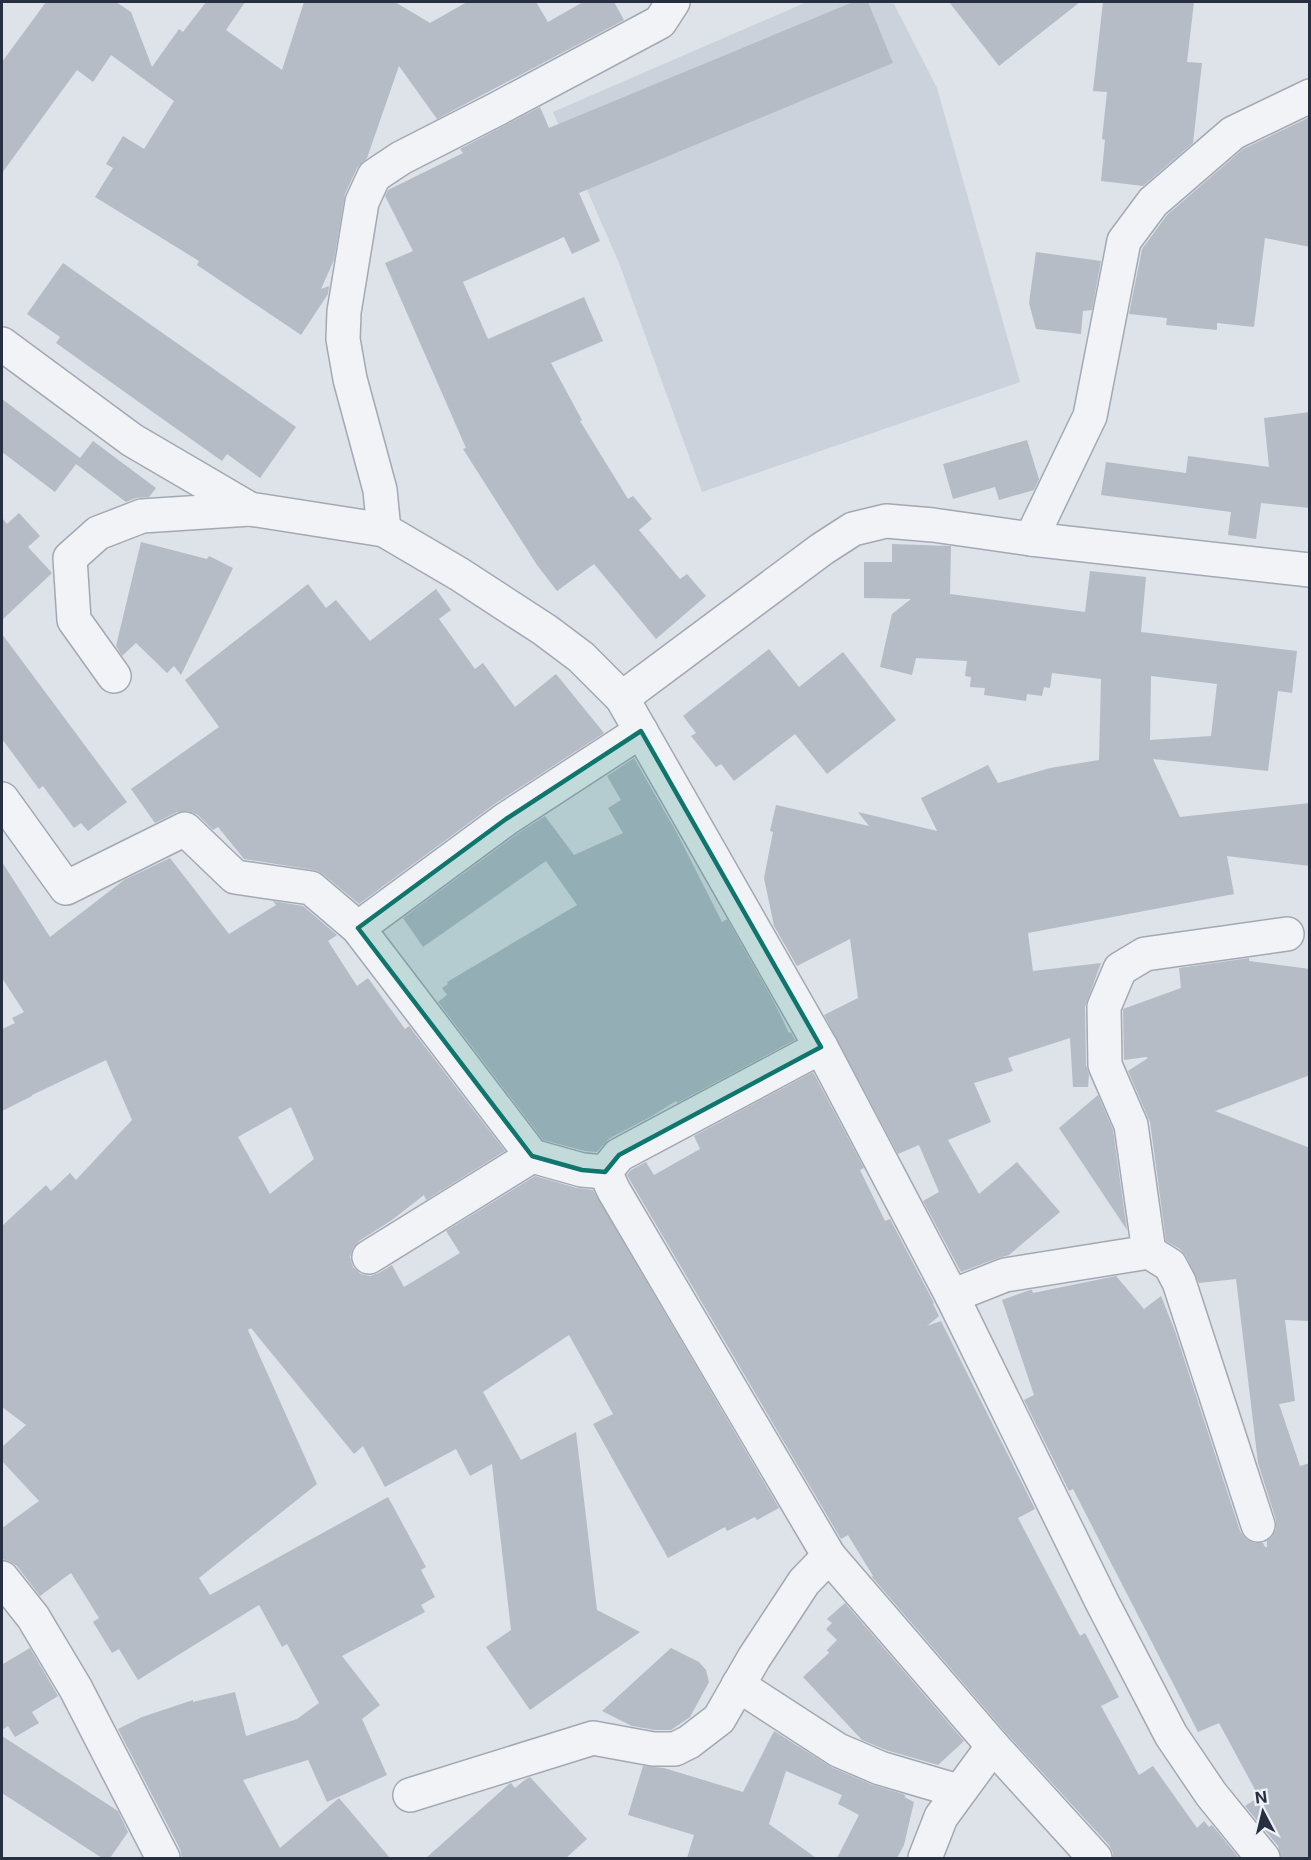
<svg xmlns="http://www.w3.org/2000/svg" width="1311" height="1860" font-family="Inter,sans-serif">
<rect width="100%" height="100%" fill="#dee2e9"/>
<path fill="#ccd2db" d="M807,2H893L937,88L1020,382L702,492L619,263L553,112Z"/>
<g fill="#b5bcc6" fill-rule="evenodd">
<path d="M46,2H116L131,12L152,67L179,29L183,32L206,2H245L226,30L282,70L304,2H395L430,23L467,2H536L548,22L583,2H614L624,20L437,119L399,66L367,158L357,168L345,194L334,260L321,289L329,286L328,294L301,335L197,265L199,261L95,197L113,168L106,164L123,136L144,149L174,101L111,55L93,82L77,70L2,173V62Z"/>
<path d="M853,2H868L893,63L579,193L600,241L572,254L564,237L463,282L488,339L584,297L603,341L551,363L582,420L580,421L628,499L633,496L652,519L639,530L680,579L687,574L706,596L656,639L594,564L557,591L537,565L463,449L466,448L385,263L413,251L385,196L388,190L463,153L460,149L540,107L549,128Z"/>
<path d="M949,2H1080L999,66Z"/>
<path d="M1103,2H1194L1187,62L1202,63L1193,143L1143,186L1101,181L1105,140L1102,139L1107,92L1093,91Z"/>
<path d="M1310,117V247L1265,238L1254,327L1217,323V330L1166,325L1167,318L1129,314L1142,249L1167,215L1243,149Z"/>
<path d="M1036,252L1101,261L1092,310L1083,311L1081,334L1036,329L1029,303Z"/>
<path d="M63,263L296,427L260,478L227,454L222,461L150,410L56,343L60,337L27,314Z"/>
<path d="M2,399L80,458L93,441L156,488L149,497L136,498L126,502L76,464L55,492L2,452Z"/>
<path d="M1310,412V508L1261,503L1256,539L1228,535L1231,512L1101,495L1106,462L1186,473L1188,456L1269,467L1264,418Z"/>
<path d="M1027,440L1039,479L1034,490L999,500L995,487L953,499L943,464Z"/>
<path d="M19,513L40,536L28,547L52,573L2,620V518L7,524Z"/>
<path d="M141,542L207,559L209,556L233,568L181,675L174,666L167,673L136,643L122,656L116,646Z"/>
<path d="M892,544L951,546L950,594L1085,612L1090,571L1146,577L1141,632L1297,651L1292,693L1278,691L1268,771L1153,759L1180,817L1310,803V866L1227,856L1234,894L1028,933L1033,971L1101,963L1085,1007L1086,1065L1089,1075L1088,1087H1073L1070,1038L1008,1058L1013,1071L974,1083L991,1122L948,1140L979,1194L1017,1162L1060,1212L1009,1255L998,1258L961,1272L923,1201L939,1192L919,1145L898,1154L824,1015L858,998L850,939L797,966L774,926L764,878L773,832L770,831L776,805L869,826L858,812L937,831L921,798L988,765L998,783L1050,768L1099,760L1101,679L1052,673L1050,688L1044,687L1042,696L1027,694L1026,701L984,695L985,688L970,687L971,677L965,676L967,661L916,658L912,675L880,667L892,614L911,599L864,598V562H892ZM1151,676L1217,684L1211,736L1150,740Z"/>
<path d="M308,584L326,608L336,600L370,641L436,589L451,610L439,619L475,669L483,663L515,707L556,674L604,733L496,803L359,904L323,874L314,870L244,859L218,827L213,830L198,815L189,811L177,812L155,823L131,789L219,727L185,680Z"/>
<path d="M2,634L127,802L88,831L81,823L74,828L43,786L39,789L2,739Z"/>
<path d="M769,649L799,687L843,652L896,720L827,774L795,734L734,781L721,764L716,767L691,736L696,733L683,716Z"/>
<path d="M634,758L677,833L722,922L727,919L774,1002L789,1033L791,1032L795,1040L677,1103L676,1101L652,1116L610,1138L597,1152L585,1151L543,1140L438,1002L447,995L442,988L448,984L447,982L577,905L546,861L423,947L403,918L517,834L545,816L574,855L623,833L608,808L621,800L607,776Z"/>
<path d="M170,858L229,934L276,905L273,901L303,906L337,935L328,941L357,986L368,978L405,1029L409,1026L505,1151L426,1200L424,1195L392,1220L359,1241L353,1248L350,1257L353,1267L361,1274L370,1276L379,1273L392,1265L404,1287L460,1253L446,1231L535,1176L577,1188L593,1190L779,1508L757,1520L755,1517L727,1531L725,1527L668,1558L593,1424L613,1414L569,1335L483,1392L521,1460L576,1432L597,1610L640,1632L530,1710L486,1647L511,1630L492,1464L470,1476L456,1449L385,1487L363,1446L354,1454L251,1328L248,1330L317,1484L199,1578L210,1595L388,1497L426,1567L421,1570L435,1597L421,1605L425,1612L342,1656L380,1705L362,1719L387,1775L327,1802L308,1760L243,1780L280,1848L339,1798L390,1858H182L180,1849L118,1729L142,1717L193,1700V1702L235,1692L246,1736L297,1719L319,1703L287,1644L282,1647L259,1605L138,1680L119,1649L112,1653L93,1622L99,1618L71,1573L40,1596L17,1566L9,1561L4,1560L2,1557V1528L39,1501L2,1461V1447L26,1425L2,1407V1226L46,1185L51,1191L70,1173L76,1180L132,1120L106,1060L32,1095V1096L2,1111V1029L15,1023L12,1018L24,1012L2,978V862L50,937L124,880ZM291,1107L314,1159L270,1194L238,1137Z"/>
<path d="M1249,958V961L1310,969V1075L1215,1111L1310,1148V1321L1285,1320L1295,1401L1279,1404L1300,1466L1310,1463V1858H1281L1278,1846L1245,1806L1259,1797L1219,1723L1198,1732L1073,1489L1069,1491L1024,1400L1034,1395L1002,1300L1030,1290H1032L1033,1293L1116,1276L1144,1309L1161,1296L1175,1331L1240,1531L1246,1539L1255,1543H1263L1265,1547H1267V1541L1272,1537L1276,1529V1520L1258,1463L1236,1279L1199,1283L1186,1256L1180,1249L1166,1241L1150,1122L1128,1071L1148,1058L1146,1057L1124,1060L1123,1009L1181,988L1179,968Z"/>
<path d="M813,1072L864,1168L860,1170L885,1221L890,1219L934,1303L933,1304L939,1316L927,1326L941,1321L1035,1509L1018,1518L1080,1636L1085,1633L1119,1697L1101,1706L1139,1775L1153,1766L1197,1828L1204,1821L1209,1827L1212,1825L1239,1858H1113V1853L1109,1845L1007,1734L872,1577L873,1576L848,1535L841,1539L631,1182L627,1175L631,1170L646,1162L654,1175L700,1149L694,1136Z"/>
<path d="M1098,1095L1113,1130L1127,1230L1059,1128Z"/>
<path d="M845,1603L964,1741L938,1765L886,1750L862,1740L803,1677L829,1653L827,1650L837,1640L826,1629L832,1623L827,1619Z"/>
<path d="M30,1648L58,1696L32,1712L39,1723L15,1737L8,1726L2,1730V1662L3,1664Z"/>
<path d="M671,1648L699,1662L706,1670L709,1682L690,1717L671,1730H655L632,1726L602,1711Z"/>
<path d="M774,1731L831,1767L873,1785L903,1794L906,1796L904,1797L914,1802L904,1845L897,1858H837L859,1815L838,1804L842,1795L786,1771L769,1824L816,1858H687L694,1835L628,1815L643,1766L664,1768L743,1792Z"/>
<path d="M2,1736L118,1811L128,1832L110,1858H102L2,1793Z"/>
<path d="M530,1777L587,1839L566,1858H426L509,1784L511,1783L515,1788L526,1779Z"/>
</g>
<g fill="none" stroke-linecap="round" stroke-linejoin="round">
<defs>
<g id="minor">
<path d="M2,344L132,440L250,509L384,530L459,574L545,630L581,657L622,698L821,1047L952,1296L1102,1602L1171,1735L1211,1794L1263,1858"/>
<path d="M384,530L380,490L350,379L343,339L344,312L362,202L374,176L401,158L497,109L660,22L673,2"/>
<path d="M1031,539L1090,416L1124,241L1153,202L1233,133L1310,96"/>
<path d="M114,676L74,620L70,558L98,533L142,516L250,509"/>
<path d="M622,698L822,549L853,529L886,521L933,525L1031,539L1310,570"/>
<path d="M2,799L66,888L185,829L235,877L311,888L358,928L532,1156L582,1170L605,1172"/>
<path d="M358,928L506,819L641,731"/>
<path d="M821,1047L619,1155L605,1172L614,1191L829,1556L993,1746L1095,1858"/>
<path d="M1149,1252L1131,1125L1105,1065L1104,1007L1120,969L1145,954L1287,934"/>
<path d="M369,1257L532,1156"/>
<path d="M952,1296L1005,1275L1149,1252L1170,1265L1179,1282L1258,1525"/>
<path d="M2,1578L33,1617L76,1689L163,1858"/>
<path d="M738,1685L838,1750L880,1768L958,1791"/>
<path d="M410,1795L593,1738L653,1749H675L689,1742L719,1719L754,1658L804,1582L829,1556"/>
<path d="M925,1858L941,1817L993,1746"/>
</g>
</defs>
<use href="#minor" stroke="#a3a9b3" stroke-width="36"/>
<use href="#minor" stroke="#f1f3f7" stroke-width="33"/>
</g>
<path fill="#0f766e" fill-opacity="0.2" stroke="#0f766e" stroke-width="4.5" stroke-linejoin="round" d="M641,731L821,1047L619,1155L605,1172L582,1170L532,1156L358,928L506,819Z"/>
<rect width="1311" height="1860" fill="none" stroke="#273040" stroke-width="6"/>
<g transform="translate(1263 1812) rotate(353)" stroke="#eef1f6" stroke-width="4.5" paint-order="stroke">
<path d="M0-4.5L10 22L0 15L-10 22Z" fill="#273040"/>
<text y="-9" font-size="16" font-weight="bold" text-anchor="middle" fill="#273040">N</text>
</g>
</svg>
